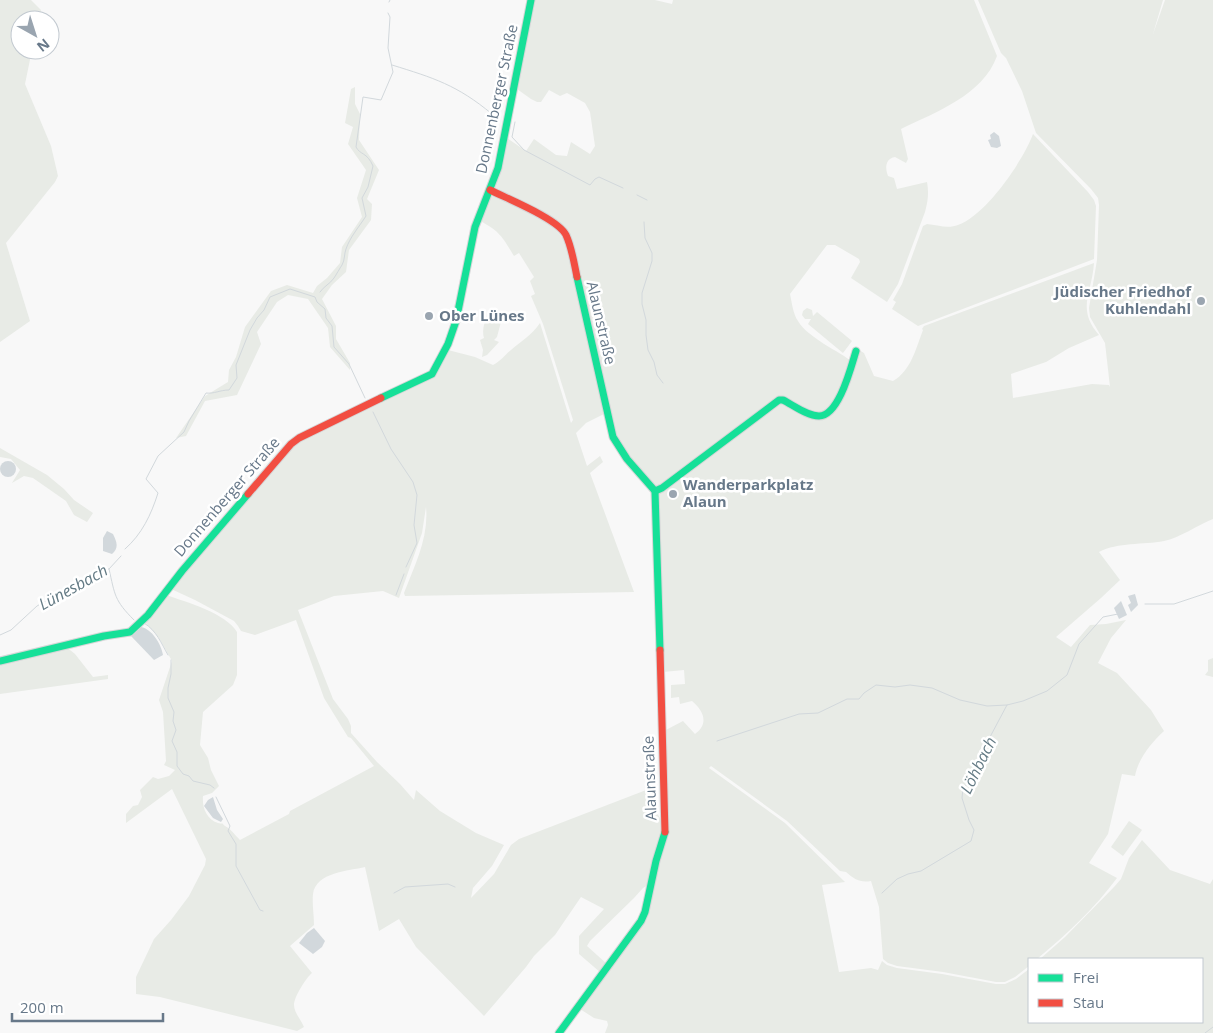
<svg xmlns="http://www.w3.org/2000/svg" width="1213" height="1033" font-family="'Open Sans',sans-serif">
<rect width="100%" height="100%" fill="#f8f8f8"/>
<g fill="#e8ebe6">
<path d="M0,0H31L41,10L39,20H20V50H32L25,84L51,146L58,176L55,182L6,243L30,321L0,342Z"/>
<path d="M535,0H655L672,4L673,0H974L997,56C983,95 936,112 901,129L908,159L906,163L895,157C885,159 885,168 888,176L894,178L897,189L927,182C929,193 928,201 925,212L898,284L887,302L851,278L860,262L859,259L835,245H827L790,294C792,303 793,314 798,321C808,338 839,351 854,363L859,350L864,353L874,376L893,381C911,371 916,348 923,330L922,329L924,326L1094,263C1092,294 1076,308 1099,335L1069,348L1046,362L1011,374L1013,398L1092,384L1109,385L1110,387L1105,343L1090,317L1089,308L1097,260L1099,205L1098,198L1091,189L1036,133L1022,91L1006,58L1001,53L978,0H1163L1153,34L1165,0H1213V519C1198,525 1179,538 1164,541C1143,545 1118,542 1099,552L1120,580L1101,598L1056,637L1071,647L1090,625L1106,624L1126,620L1111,638L1098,663L1117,673L1151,710L1164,731C1151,743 1138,759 1135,776L1122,774L1108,834L1089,863L1117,878C1095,908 1066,935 1037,959H1029V966L1015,977L1005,982H996L943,972L897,966L888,963L883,959L879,907L871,881C860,883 854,879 846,872L840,871L787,821L711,766L709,768L785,823L845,882L822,885L839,972L871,968L878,970L882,961L887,965L897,968L942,974L996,984H1005L1016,979L1029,969V1022H1202V959H1040L1065,937L1114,887L1121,879L1129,858L1142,840L1170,870L1210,884L1213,879V1033H605L608,1025L607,1021L594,1018L580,1009L643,922L664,845V731L683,721L695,734C709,724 704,711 692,701L680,704L679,697L671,698V685L685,684L684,670L663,672L657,492L660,486H656L623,448L618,440L572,242L561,224L496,190L494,186L507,138L526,151L534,139L556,155L567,156L571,142L590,154L595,146L590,112L585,103L567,93L560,96L549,90L541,102H537L531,99L517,89Z"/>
<path d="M355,87V104L360,114L359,140L379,170L367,199L372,204L371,220L349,250L346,272L332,285L322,299L336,326V339L350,363V370L330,347L328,328L308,299L288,295L277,302L257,332L261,344L237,395L205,401L186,436L176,438L205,396L228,382L229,370L236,357L245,327L271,291L287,285L313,293L317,286L327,278L340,263L342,247L362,217L357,198L366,170L348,144L353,127L345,123L351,89Z"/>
<path d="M1033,134L1088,192L1094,200L1096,206L1094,259L918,326L892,309L896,302L893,300L902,284L923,226L927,224C937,225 948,229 958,225C986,215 1023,161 1033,134Z"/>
<path d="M495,195C517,207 555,220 566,244L604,414L586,423L576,433L587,466L600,456L603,462L590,473L634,592L405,596L404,593C415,565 429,537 426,507L422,533L399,598L383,591L334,596L298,610L333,699L348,719L351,726V733L377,762L400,784L414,800L416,790L440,811L476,833L504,845L492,866L473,888L471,898L494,874L511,845L519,839L654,787L656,790L655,810L663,823L661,837L648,885L643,888L634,898L590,941L587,946L607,964L601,973L579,954V936L604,909L581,897L555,935L534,956L526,967L484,1016L416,947L399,919L379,931L365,867C349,871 316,872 313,894C312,904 314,915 314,925L290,946L312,973C306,978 294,997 294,1005C294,1012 301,1020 304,1027L297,1031L160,997L136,994V977L154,939L171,920L189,896L205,865L206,859L172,789L126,823V814L133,806L138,805L142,797L140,790L153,777L158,779L169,776L175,770L164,765L166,761L163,712L159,700L172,661L159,638L144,621L166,595C186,602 226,613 237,632V675L233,685L203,712L200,745L208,758L211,770L219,786L212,793L203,796C202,807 206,819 218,823C226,825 219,821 225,826C231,829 235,835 240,840L289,814L290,811L374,766L351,738L348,737L324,698L296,620L255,635L241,631L238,626L234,621L195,600L171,589L284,453L301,439L424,381L448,350L475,357L493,365C501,361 505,355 511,350C521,341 532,335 540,323L571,423L573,420L543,324L531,296L535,294L530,281L534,277L519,253L514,256C503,238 500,231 480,221L491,197Z"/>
<path d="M807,308L812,310L813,316L817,312L852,341L843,353L808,324L811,319H805L802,315L803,311Z"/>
<path d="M491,309L502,312L503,314L497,337L494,340L499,342L487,355L482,357L483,350L480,340L484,338C481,330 486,315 491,309Z"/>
<path d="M0,448L47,475L64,489L74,500L93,513L87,522L74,515L66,501L33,478L24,476L12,483L20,470L11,459L0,457Z"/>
<path d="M65,646L75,654L93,677L108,675V679L0,694V663Z"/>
<path d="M1213,658V677L1205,675L1208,671V660Z"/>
<path d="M1129,821L1142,830L1123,856L1111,847Z"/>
</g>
<g fill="#d2d8dc">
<path d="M994,132L999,136L1001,146L997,148L991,147L988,140L991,139L990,135Z"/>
<circle cx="8" cy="469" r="8"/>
<path d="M107,531L113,534C117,542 119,548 112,554L103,551V538Z"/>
<path d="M1135,594L1138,605L1131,612L1128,605L1131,603L1128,596Z"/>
<path d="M1121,601L1127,615L1119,619L1114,608Z"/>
<path d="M141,627C152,629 161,644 163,655L154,660L131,636Z"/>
<path d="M213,797L217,810L223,819L221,822L213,818L204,806L208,800Z"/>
<path d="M314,928L325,941L322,947L313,954L299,943L307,933Z"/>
</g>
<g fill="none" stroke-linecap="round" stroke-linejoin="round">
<g stroke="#d2d8dc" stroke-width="1">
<path d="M389,2L390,0"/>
<path d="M392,65C434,78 457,85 492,114L500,112"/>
<path d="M515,122L512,137L524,150L590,185L595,179L599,177L623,188"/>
<path d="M637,195L647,200"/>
<path d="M644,222L645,238L652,253V261L642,293V304L646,320V335L648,350L654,362L657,375L663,383"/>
<path d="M320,292C324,286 330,284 334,278C336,275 340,268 342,265C345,260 344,254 346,249C350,237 359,227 366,216L362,198L368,187L373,166C367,152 360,155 356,147L363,97L381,100L393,72L388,48L390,17L388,13"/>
<path d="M373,412L391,449L413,482L417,495L414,525L417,543L406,567"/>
<path d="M125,549C142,534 151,515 158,493L146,479L158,456L184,432L189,421L206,393C214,394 220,390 229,390L237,378L236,365L250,330L257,318L264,310L270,297L290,289L315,297L317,302L325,309L326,318L332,326L334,347L349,364L365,398"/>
<path d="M109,569C115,595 114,600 134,620"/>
<path d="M396,595L404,574"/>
<path d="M1145,604H1174L1213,591"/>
<path d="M144,623C157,631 161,643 168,655"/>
<path d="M0,635L11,630L37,606L92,575L109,569L121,556"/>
<path d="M171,660V674L168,688V698L174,712L173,721L176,730L172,741L177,752V766L183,774L189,776L193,781L210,785L214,788"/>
<path d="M717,741L799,714L818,713L847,699H859L864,693L876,685L895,687L910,685L932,688L960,700L987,706L1007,705L1023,701L1047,691L1067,675L1079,644L1103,617L1118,614"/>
<path d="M216,797L230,826L228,831L236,844V866L260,910L263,911"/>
<path d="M394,893L405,887L448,884L455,887"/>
<path d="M882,893L897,879L908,874L921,871L971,841L974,830L969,820L962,798L963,788L972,780L990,737L1007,705"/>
<path d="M1205,1033L1213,1027"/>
</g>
<defs>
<g id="fast">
<path d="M577,277L613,437L627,459L655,491L660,650"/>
<path d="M381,398L432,374L448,344L456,321L475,227L498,168L531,0"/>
<path d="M655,491L662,488L779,400H783C793,405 807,416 819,416C839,416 851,367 856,351"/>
<path d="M0,661L104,636L130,632L148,615L182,571L248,494"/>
<path d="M559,1033L641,921L645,912L656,861L665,832"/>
</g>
<g id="jam">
<path d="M490,190C508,199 558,219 566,235C572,248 574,263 577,277"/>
<path d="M248,494L291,444L299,438L381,398"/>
<path d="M660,650L665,832"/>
</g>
</defs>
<use href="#fast" stroke="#d5d6d7" stroke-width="9"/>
<use href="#jam" stroke="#d5d6d7" stroke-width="9"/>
<use href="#fast" stroke="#16e098" stroke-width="7"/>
<use href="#jam" stroke="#f24e42" stroke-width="7"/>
</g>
<g fill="#9aa5b0" stroke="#fff" stroke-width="2">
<circle cx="1201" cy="301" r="5"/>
<circle cx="429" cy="316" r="5"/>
<circle cx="673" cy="494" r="5"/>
</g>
<g text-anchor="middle" stroke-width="5" stroke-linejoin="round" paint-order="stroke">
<g font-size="15" fill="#677889" stroke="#fff">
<text transform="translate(497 99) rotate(-78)" y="5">Donnenberger Straße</text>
<text transform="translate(601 323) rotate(77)" y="5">Alaunstraße</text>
<text transform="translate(227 497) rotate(-49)" y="5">Donnenberger Straße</text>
<text transform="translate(650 778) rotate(-92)" y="5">Alaunstraße</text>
</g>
<g font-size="15" font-weight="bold" fill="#677889" stroke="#fff" text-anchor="start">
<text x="1191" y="297" text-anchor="end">Jüdischer Friedhof<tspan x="1191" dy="17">Kuhlendahl</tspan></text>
<text x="439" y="321">Ober Lünes</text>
<text x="683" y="490">Wanderparkplatz<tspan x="683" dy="17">Alaun</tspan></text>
</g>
<g font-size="16" font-style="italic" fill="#637a84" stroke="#fff">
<text transform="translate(73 587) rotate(-29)" y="6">Lünesbach</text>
<text transform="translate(978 765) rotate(-64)" y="6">Löhbach</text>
</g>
</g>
<rect x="1028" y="958" width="175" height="65" fill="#ffffff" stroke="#c2c9d0"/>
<rect x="1038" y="974" width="25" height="8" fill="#16e098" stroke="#c2c9d0"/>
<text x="1073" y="983" font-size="15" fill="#677889">Frei</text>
<rect x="1038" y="999" width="25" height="8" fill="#f24e42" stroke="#c2c9d0"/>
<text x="1073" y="1008" font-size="15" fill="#677889">Stau</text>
<g transform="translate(35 35) rotate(141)"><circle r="24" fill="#ffffff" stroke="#c2c9d0"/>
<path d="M0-4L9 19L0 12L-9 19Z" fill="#9aa5b0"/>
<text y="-8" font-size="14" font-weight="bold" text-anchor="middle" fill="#677889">N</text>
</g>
<path d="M12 1013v8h151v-8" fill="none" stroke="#677889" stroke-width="2.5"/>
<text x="20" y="1013" font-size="15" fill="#677889" stroke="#ffffff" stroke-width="4" paint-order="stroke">200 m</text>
</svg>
